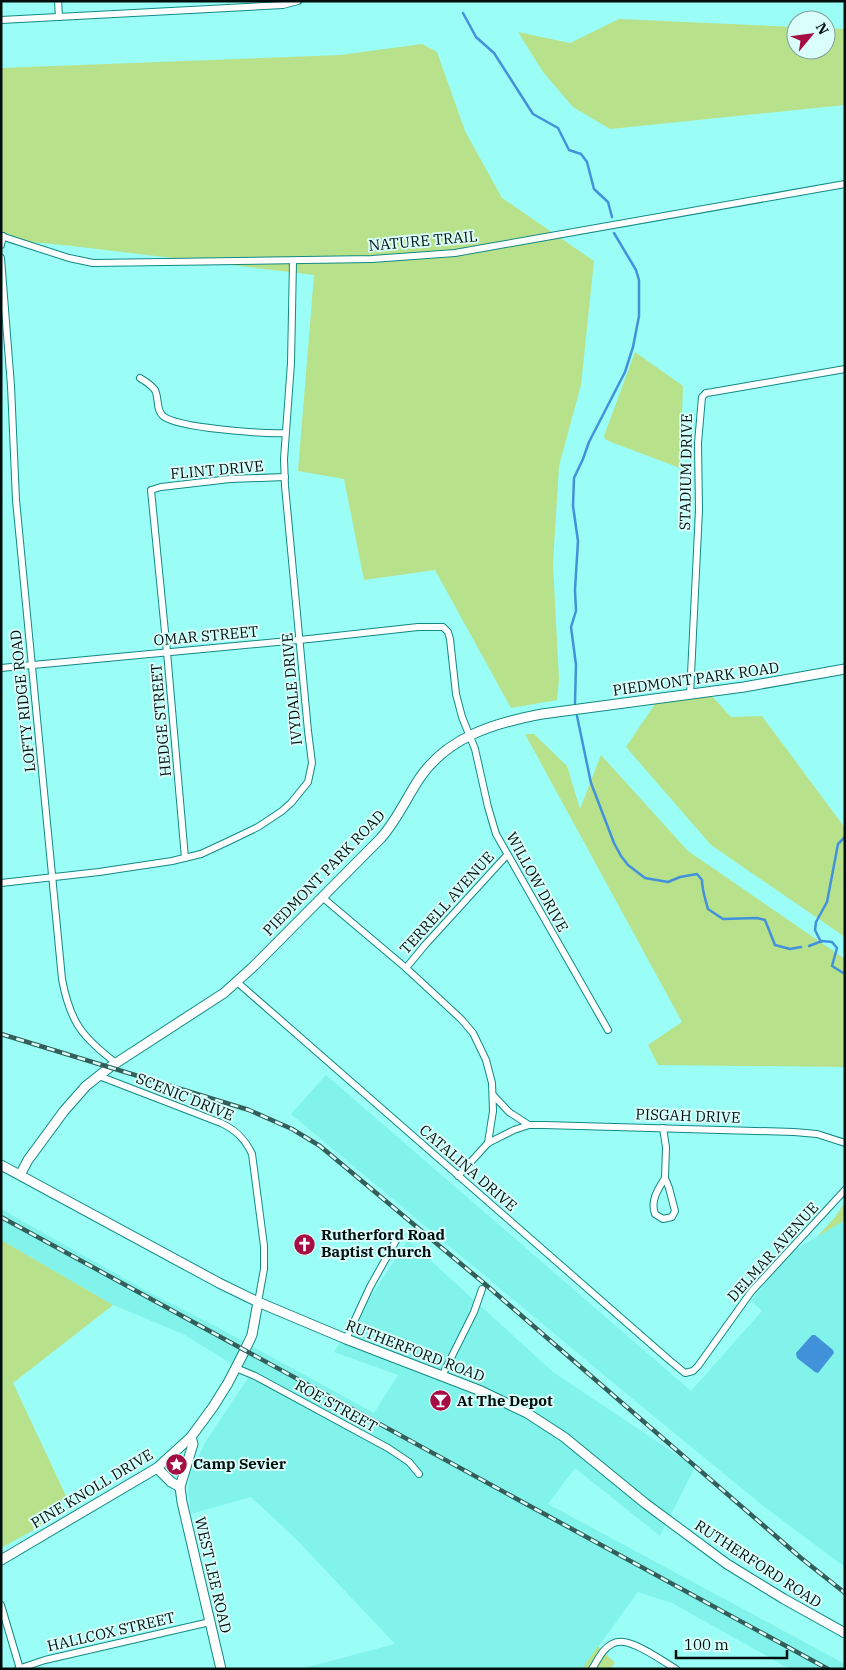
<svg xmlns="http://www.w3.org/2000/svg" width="846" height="1670" font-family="'IBM Plex Serif',serif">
<rect width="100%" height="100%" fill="#9afef6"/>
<g fill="#81f3eb">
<path d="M326,1075L691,1391L762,1311L751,1301L790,1253L845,1220V1567L762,1505L617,1386L291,1114Z"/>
<path d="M1,1209L145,1290L217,1327L374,1413L398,1375L334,1352L408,1240L553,1372L695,1467L660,1536L575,1468L548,1504L845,1664V1669H790L672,1603L638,1592L582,1669H300L395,1644L297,1540L251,1497L191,1514L188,1492L190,1474L206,1441L250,1375L183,1334L113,1305L1,1240Z"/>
</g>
<g fill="#b8e18c">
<path d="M619,19L796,27V50H826V28L845,29V105L610,129L573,107L543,72L518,32L570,43Z"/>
<path d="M422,44L437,52L465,131L502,198L594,261L581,385L559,466L553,564L559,679L557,700L511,708L435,570L364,580L344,479L298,471L314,275L72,246L1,239V68L340,55Z"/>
<path d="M635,352L683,386L680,468L611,442L605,439L604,436Z"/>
<path d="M710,694L731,717L762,716L845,828V937L711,845L626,747L655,704Z"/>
<path d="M525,734H534L567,766L580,809L601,755L688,851L845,959V1067L658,1065L648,1045L682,1022Z"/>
<path d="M845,1202V1220L817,1237L835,1217Z"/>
<path d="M1,1240L113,1305L13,1383L66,1496L43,1525L1,1548Z"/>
<path d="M598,1646L615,1663L610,1669H582Z"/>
</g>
<path fill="#4291db" d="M812,1335H815L833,1350L834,1353L818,1373L815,1372L797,1358L796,1353Z"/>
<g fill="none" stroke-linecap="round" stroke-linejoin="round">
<g stroke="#4291db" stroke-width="2.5">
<path d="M463,13L476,37L494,53L533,114L558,128L569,150L581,154L587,162L594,189L608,202L612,217"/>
<path d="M575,703L576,665L571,627L576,611L575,590L578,541L573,506L574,478L583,459L589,442L625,372L633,347L639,316V280L636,270L614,233"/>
<path d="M577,716L591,783L614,843L621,856L628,865L645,878L668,882L680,877L697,874L702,880C702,890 705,898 708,909L723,919L757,918L765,920L775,945L790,949L801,947"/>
<path d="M821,942L815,930L816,922L827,902L838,844L845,837"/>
<path d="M809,946L822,941L832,942L837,948L832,966L845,974"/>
</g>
<defs>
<g id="street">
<path d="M58,1L59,17"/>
<path d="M1,20L283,5L298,1"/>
<path d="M1,236L69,258L93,263L372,259L455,253L483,248L845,184"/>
<path d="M1,245L3,236"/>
<path d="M1,258L11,386L16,500L62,979C70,1022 82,1037 116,1063"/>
<path d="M140,378C145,381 152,386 155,390C159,398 156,410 163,416C177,428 264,434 285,433"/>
<path d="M1,668L309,639L418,627H443L448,632L450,639L456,694L462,717L475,749L488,807L496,834L608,1030"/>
<path d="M690,695L699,510L698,443L702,397L706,393L713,392L845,369"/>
<path d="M185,858L167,652L151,490L161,487L230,479L285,477"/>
<path d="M1,883L99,872L172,861L201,854L229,841L258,827L282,811L291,803L308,782L312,763L308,731L285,486L284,459L291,363L293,261"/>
<path d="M322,897L406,968L461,1019L473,1033L486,1060L492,1083L493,1111L488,1143"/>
<path d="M406,968L425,945L507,855"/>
<path d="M237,982L668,1359L685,1373L693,1371L698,1366L751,1292L845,1190"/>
<path d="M99,1076L221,1123C236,1130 245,1139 252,1154L264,1246V1269L258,1302"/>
<path d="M493,1095L509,1112L529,1125H544L794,1132L817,1134L845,1143"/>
<path d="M663,1128L666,1147L665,1178"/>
<path d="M458,1176L488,1143L514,1130L529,1125"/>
<path d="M665,1178L669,1188L675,1211L672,1217L663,1219L655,1214C650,1201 658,1189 665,1178Z"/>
<path d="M346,1339L370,1287L398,1237"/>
<path d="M236,1368L255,1376L388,1448L409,1462L419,1474"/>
<path d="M442,1376L474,1312L482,1289"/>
<path d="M1,1605L20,1669"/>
<path d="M18,1669L45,1660L210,1622"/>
<path d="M592,1669C598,1660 602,1649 612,1644C627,1634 662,1661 676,1669"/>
</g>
<g id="secondary">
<path d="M1,1165L219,1283L258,1302L346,1339L481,1391L527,1413L564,1437L646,1504L727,1564L784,1599L845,1633"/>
<path d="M20,1175L28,1160L64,1111L86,1086L110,1067L224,993L254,966L381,838C397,820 406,799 419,779C447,737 494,723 542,714L744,687L845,669"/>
<path d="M191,1437L193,1444L180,1487L182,1502L221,1669"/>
<path d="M157,1468L171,1482L180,1487"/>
<path d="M1,1560L157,1468L191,1437L213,1407L228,1383L245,1350L252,1335L258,1302"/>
</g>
</defs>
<use href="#street" stroke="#128983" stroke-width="8"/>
<use href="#secondary" stroke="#128983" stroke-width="11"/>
<use href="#street" stroke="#fff" stroke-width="6"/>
<use href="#secondary" stroke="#fff" stroke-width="9"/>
<defs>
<g id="rail">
<path d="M1,1034L249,1110L292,1129L320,1146L485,1284L801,1558L845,1593"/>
<path d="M1,1217L828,1669"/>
</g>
</defs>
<use href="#rail" stroke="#335e5a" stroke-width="4.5"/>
<use href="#rail" stroke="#dafffb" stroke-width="2.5" stroke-dasharray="8" stroke-linecap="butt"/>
</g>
<defs>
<symbol id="church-disc" viewBox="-11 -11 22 22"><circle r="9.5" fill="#a50d43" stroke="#dafffb"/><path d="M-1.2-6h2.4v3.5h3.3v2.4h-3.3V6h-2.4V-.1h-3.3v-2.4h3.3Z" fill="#fff"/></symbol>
<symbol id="bar-disc" viewBox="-11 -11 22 22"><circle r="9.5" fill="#a50d43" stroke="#dafffb"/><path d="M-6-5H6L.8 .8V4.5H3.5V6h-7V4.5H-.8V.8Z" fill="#fff"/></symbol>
<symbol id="sight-disc" viewBox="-11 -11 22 22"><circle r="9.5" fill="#a50d43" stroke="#dafffb"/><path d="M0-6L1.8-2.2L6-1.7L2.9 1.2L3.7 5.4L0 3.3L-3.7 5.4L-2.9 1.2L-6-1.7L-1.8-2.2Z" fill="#fff"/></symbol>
</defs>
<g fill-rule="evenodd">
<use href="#church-disc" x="292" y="1232" width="25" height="25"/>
<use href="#bar-disc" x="428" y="1388" width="25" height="25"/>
<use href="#sight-disc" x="164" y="1452" width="25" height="25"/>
</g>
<g text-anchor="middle" stroke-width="4" stroke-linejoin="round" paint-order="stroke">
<g font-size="15" fill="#000f0e" stroke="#dafffb">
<text transform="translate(423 241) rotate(-5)" y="5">NATURE TRAIL</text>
<text transform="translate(217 470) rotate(-5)" y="5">FLINT DRIVE</text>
<text transform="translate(686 472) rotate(-89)" y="5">STADIUM DRIVE</text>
<text transform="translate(206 636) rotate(-5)" y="5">OMAR STREET</text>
<text transform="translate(696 679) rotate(-8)" y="5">PIEDMONT PARK ROAD</text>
<text transform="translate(292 689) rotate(-95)" y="5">IVYDALE DRIVE</text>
<text transform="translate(23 701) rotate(-96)" y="5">LOFTY RIDGE ROAD</text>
<text transform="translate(161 720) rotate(-95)" y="5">HEDGE STREET</text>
<text transform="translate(324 873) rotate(-46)" y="5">PIEDMONT PARK ROAD</text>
<text transform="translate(537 882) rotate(61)" y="5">WILLOW DRIVE</text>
<text transform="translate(447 903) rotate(-48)" y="5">TERRELL AVENUE</text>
<text transform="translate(185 1097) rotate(22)" y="5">SCENIC DRIVE</text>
<text transform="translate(688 1116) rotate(2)" y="5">PISGAH DRIVE</text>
<text transform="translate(468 1168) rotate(41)" y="5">CATALINA DRIVE</text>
<text transform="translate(773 1252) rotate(-48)" y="5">DELMAR AVENUE</text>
<text transform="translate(415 1351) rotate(21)" y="5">RUTHERFORD ROAD</text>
<text transform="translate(336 1406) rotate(29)" y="5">ROE STREET</text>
<text transform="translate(92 1489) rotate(-31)" y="5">PINE KNOLL DRIVE</text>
<text transform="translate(758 1564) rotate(33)" y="5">RUTHERFORD ROAD</text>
<text transform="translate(213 1575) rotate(77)" y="5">WEST LEE ROAD</text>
<text transform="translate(111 1632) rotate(-13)" y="5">HALLCOX STREET</text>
</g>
<g font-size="15" font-weight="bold" fill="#000f0e" stroke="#dafffb" text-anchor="start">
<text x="321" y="1240">Rutherford Road<tspan x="321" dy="17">Baptist Church</tspan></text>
<text x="457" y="1406">At The Depot</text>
<text x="193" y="1469">Camp Sevier</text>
</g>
</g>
<rect width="846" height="1670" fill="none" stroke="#000f0e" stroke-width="5"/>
<g transform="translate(811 35) rotate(61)"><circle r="24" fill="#dafffb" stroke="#839f9c"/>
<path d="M0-4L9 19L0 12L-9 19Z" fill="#a50d43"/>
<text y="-8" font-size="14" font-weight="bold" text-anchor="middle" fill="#000f0e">N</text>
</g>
<path d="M676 1650v8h111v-8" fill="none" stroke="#000f0e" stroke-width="2.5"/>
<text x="684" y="1650" font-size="15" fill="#000f0e" stroke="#dafffb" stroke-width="4" paint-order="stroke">100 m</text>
</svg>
